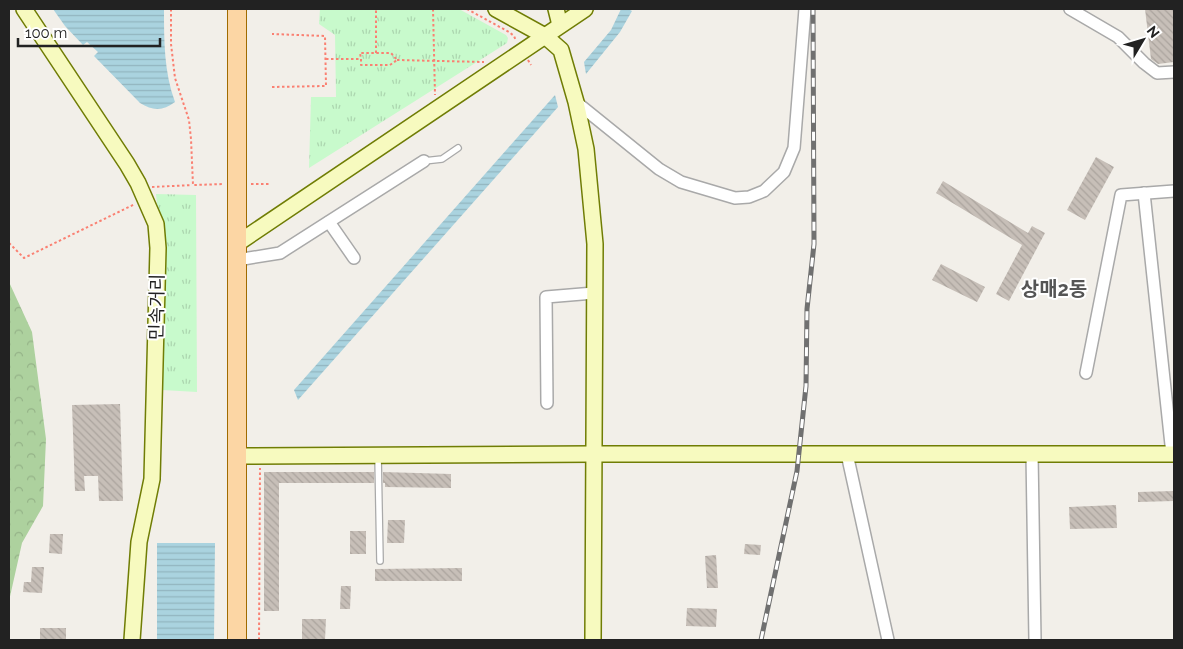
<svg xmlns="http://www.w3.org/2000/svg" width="1183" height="649" font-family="Raleway,'Noto Sans KR',sans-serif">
<defs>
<pattern id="forest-crowns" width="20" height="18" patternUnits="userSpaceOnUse" patternTransform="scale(1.25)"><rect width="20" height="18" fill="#add19e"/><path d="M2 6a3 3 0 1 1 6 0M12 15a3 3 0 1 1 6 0" fill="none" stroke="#95b388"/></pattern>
<pattern id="park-tufts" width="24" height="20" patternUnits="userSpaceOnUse" patternTransform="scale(1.25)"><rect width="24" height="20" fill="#c8facc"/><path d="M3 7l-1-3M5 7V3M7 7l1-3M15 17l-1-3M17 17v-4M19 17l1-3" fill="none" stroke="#acd6af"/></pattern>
<pattern id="water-rules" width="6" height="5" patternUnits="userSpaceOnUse" patternTransform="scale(1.25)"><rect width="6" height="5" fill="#aad3df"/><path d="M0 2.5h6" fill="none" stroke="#92b5bf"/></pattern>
<pattern id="building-back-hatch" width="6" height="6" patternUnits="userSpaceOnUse" patternTransform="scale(1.25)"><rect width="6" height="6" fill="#c7bfb8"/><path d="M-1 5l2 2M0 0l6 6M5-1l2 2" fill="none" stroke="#aba49e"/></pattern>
</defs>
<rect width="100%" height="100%" fill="#f2efe9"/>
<path fill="url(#forest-crowns)" d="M9,282L32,332L46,439L43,506L22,543L9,601Z"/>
<g fill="url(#park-tufts)">
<path d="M320,9H459L506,35L508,38L507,43L309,168L311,97H336L335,35L319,24Z"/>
<path d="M156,194L196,195L197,392L162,390V253Z"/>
</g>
<g fill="url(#water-rules)">
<path d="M53,9H164C164,41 164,72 175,102C163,111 153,111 140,103L94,56L98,52L87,42L83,45L65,26Z"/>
<path d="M621,9H628L632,11L620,32L586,74L584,62L611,30Z"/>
<path d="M555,95L558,107L298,400L294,390Z"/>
<path d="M157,543H215L214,640H157Z"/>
</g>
<g fill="url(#building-back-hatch)">
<path d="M1145,9H1174V62L1158,64L1151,59Z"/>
<path d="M1096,157L1114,167L1085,220L1067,210Z"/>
<path d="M943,181L1028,233L1032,226L1045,233L1009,301L996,294L1022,245L936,193Z"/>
<path d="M941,264L985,287L977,302L932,280Z"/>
<path d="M120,404L123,501H99L98,476H84L85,491H75L72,405Z"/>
<path d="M264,472H374V483H279V611H264Z"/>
<path d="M383,472L451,474V488L385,487V483H383Z"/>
<path d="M1174,491V501L1138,502V492Z"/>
<path d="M1116,505L1117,528L1070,529L1069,507Z"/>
<path d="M388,520H405L404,543H387Z"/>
<rect x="350" y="531" width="16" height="23"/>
<path d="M50,534H63L62,554L49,553Z"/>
<path d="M745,544L761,545L760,555L744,554Z"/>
<path d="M716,555L718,588H707L705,556Z"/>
<path d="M32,567H44L42,593L23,592L24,582H31Z"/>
<path d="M462,568V581H375V569Z"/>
<path d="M341,586H351L350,609H340Z"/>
<path d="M687,608L717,609L716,627L686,626Z"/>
<path d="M302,619H326L325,640H302Z"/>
<rect x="40" y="628" width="26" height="12"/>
</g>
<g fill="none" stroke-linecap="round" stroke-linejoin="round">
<defs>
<g id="lane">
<path d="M424,161L442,159L458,148"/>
<path d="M378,455L380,561"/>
</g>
<g id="street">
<path d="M1070,9L1118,37L1144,63L1157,73L1174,72"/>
<path d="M576,102L659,169L681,182L735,198L749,197L764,191L784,172L794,148L805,9"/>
<path d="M1144,193L1172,454"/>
<path d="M329,222L354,258"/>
<path d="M237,260L280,253L424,161"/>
<path d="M1086,373L1121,195L1174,191"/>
<path d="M547,403L546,297L594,293"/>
<path d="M847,454L888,640"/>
<path d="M1032,454L1035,640"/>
</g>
<g id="secondary">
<path d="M24,9L127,164L138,183L156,224L158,248L152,479L139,542L132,640"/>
<path d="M496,9L545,36L561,50L576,102L586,149L595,244L593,640"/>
<path d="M556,9L560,25"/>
<path d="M238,243L585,9"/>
<path d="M238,456L593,454H1174"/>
</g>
<path id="primary" d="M237,640V9"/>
</defs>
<use href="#lane" stroke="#a9a9a9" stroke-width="8"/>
<use href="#street" stroke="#a9a9a9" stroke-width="14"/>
<use href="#secondary" stroke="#707d05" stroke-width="18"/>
<use href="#primary" stroke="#a06b00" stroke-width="20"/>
<g stroke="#fa8072" stroke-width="2" stroke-dasharray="2.5 2.5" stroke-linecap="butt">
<path d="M171,9V44L175,78L189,120L191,139L193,185L224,184"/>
<path d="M433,9L435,95"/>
<path d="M467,9L509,32L514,36L516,41"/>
<path d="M376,53V9"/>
<path d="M326,59H361V65H390L397,60L391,53H360L361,59"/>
<path d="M397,60L484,62"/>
<path d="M528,60L531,65"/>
<path d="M272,87L326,86L325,36L272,34"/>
<path d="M251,184H271"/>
<path d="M152,187L192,185"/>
<path d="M9,243L24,258L135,204"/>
<path d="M259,640L260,468"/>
</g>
<use href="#lane" stroke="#fff" stroke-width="5.5"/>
<use href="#street" stroke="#fff" stroke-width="11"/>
<use href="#secondary" stroke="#f7fabf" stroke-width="15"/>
<use href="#primary" stroke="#fcd6a4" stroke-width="18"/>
<defs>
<path id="rail" d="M761,640L797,471L806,386L807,309L814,244L813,9"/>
</defs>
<use href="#rail" stroke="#707070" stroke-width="5"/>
<use href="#rail" stroke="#fff" stroke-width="3" stroke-dasharray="9" stroke-linecap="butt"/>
</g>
<g text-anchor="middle" stroke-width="4" stroke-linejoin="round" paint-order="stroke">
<g font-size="18" fill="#222" stroke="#fff">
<text transform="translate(157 307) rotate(-89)" y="6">민속거리</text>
</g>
<g font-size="20" font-weight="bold" fill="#555" stroke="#fff">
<text x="1054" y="296">상매2동</text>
</g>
</g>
<rect width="1183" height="649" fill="none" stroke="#222222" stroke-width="20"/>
<g transform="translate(1143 40) rotate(52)" stroke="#ffffff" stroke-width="4" paint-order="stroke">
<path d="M0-4L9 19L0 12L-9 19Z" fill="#222222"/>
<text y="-8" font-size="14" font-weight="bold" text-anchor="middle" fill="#222222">N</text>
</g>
<path d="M18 38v8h142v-8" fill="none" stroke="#222222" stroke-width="2.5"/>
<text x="25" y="38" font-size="15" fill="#222222" stroke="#ffffff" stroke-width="4" paint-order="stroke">100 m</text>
</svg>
